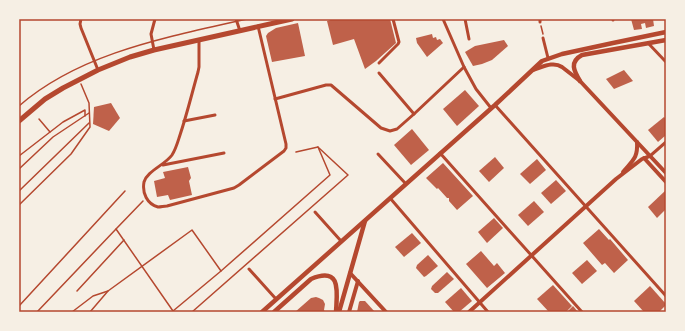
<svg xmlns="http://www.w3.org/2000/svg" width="685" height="331" font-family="Karla,sans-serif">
<rect width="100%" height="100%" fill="#f6efe4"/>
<g fill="#bf614a">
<path d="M334,19H390L396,43L376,61L365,69L354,39L333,45L327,21Z"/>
<path d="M631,19H653L654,26L646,28L645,23L641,24L642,29L634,30Z"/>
<path d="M298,23L305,56L272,62L266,36L268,33L276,28Z"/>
<path d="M432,34L433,38L436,37L437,40L440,39L443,43L427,57L417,43L416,38Z"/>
<path d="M504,40L508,46L492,60L482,64L473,66L465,52L475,46Z"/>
<path d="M624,70L633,81L614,89L606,79Z"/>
<path d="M465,90L479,106L457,126L443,109Z"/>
<path d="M111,103L120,118L109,131L93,124L94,107Z"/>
<path d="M664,117L666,119V135L658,142L648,130Z"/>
<path d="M412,129L429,150L411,165L394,145Z"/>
<path d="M495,157L504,168L489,182L479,171Z"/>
<path d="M537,159L546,170L530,184L520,174Z"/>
<path d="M443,163L473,196L457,210L449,201V198H447L438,188L437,189L426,178Z"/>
<path d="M188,167L191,178L189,181L192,195L170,200L168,195L157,197L154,181L165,178L163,172Z"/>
<path d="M556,180L566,191L551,204L541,193Z"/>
<path d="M666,190V209L657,218L648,207Z"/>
<path d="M534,201L544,212L528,226L518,215Z"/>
<path d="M494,218L503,228L487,243L478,232Z"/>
<path d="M599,229L609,240L610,239L628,260L614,273L605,263L602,265L583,243Z"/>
<path d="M412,233L421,243L404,257L395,247Z"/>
<path d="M481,251L494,266L497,263L505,273L487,288L466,264Z"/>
<path d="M428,255L438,266L426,276L424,277L416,268L417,265Z"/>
<path d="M587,260L597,271L582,284L572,273Z"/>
<path d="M447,272L454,279L438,293H435L431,289L432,286Z"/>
<path d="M553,285L572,306L566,312H549L537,299Z"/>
<path d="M650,286L666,304V305L659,312H644L634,301Z"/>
<path d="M461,288L472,301L459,312H454L445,302Z"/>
<path d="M316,297L319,298L323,300L325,304L324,310L325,312H295L311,298Z"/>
<path d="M360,301H365L375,312H357L359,302Z"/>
<path d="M573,306L578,312H567Z"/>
</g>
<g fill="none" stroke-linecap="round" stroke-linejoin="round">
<g stroke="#b5482f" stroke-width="1.5">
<path d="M541,26L543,34"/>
<path d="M39,119L50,132"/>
<path d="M296,152L318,147"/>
<path d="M19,156L63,122L85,110V116"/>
<path d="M19,169L53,137L89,113"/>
<path d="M19,191L89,123"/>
<path d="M19,205L71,154L90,127L89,103L81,84"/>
<path d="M116,229L173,311L221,271L330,175L318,147"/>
<path d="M77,291L124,240"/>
<path d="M19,306L125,191"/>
<path d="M37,312L116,229L143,201"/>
<path d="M72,312L93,296L108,291"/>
<path d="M90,312L108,291L192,230L221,271"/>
<path d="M192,312L348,175L319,148"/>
</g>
<path stroke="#b5482f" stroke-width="1.5" d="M19,106C81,52 169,37 247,19"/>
<g stroke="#b5482f" stroke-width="3">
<path d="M81,19L80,24L81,28L98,70"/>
<path d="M236,19L240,31"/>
<path d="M443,19L464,67L476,89L491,108"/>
<path d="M465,19L469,39"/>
<path d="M540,19V22"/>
<path d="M613,19V20"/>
<path d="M543,38L548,58"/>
<path d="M199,40V67L198,72C192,93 187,114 180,135C178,141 176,149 172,155C165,165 147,171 144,182C142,193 147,204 158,207C161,207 164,206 167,206L234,188L239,185L284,151L286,148V144L258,26"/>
<path d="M648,43L666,62"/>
<path d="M154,50L151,34L155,19"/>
<path d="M379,63L398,44L399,42L393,19"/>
<path d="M379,73L414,114"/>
<path d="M275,99L326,85H331L381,128L390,131L397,129L414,114L464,67"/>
<path d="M495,105L666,296"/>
<path d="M184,121L215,115"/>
<path d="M440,153L582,312"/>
<path d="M378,154L406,184"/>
<path d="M650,156L666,142"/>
<path d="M163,165L224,153"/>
<path d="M390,198L488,312"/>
<path d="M315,212L341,241"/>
<path d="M249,269L276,299"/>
</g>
<g stroke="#b5482f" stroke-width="4">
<path d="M533,70C543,67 553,61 562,67L580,81L666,173"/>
<path d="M644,158L666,182"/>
<path d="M623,172C633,160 638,158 637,142"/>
<path d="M350,273L386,312"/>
<path d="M349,312L358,281"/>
<path d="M469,312L616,179L642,159L650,156"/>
</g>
<g stroke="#b5482f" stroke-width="4.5">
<path d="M580,81C574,71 569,62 582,55L666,40"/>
<path d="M262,312L495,105L542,61L562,54L613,43L666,32"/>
<path d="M274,312L311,279C342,266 337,292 336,312"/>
<path d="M339,312L365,221"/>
</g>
<path stroke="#b5482f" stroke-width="5" d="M19,121L45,99L63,88L98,70L130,57L154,50L292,19"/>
</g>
<rect width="685" height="331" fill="none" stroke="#f6efe4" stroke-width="40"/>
<rect x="20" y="20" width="645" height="291" fill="none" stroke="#b5482f" stroke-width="1.5"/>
</svg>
